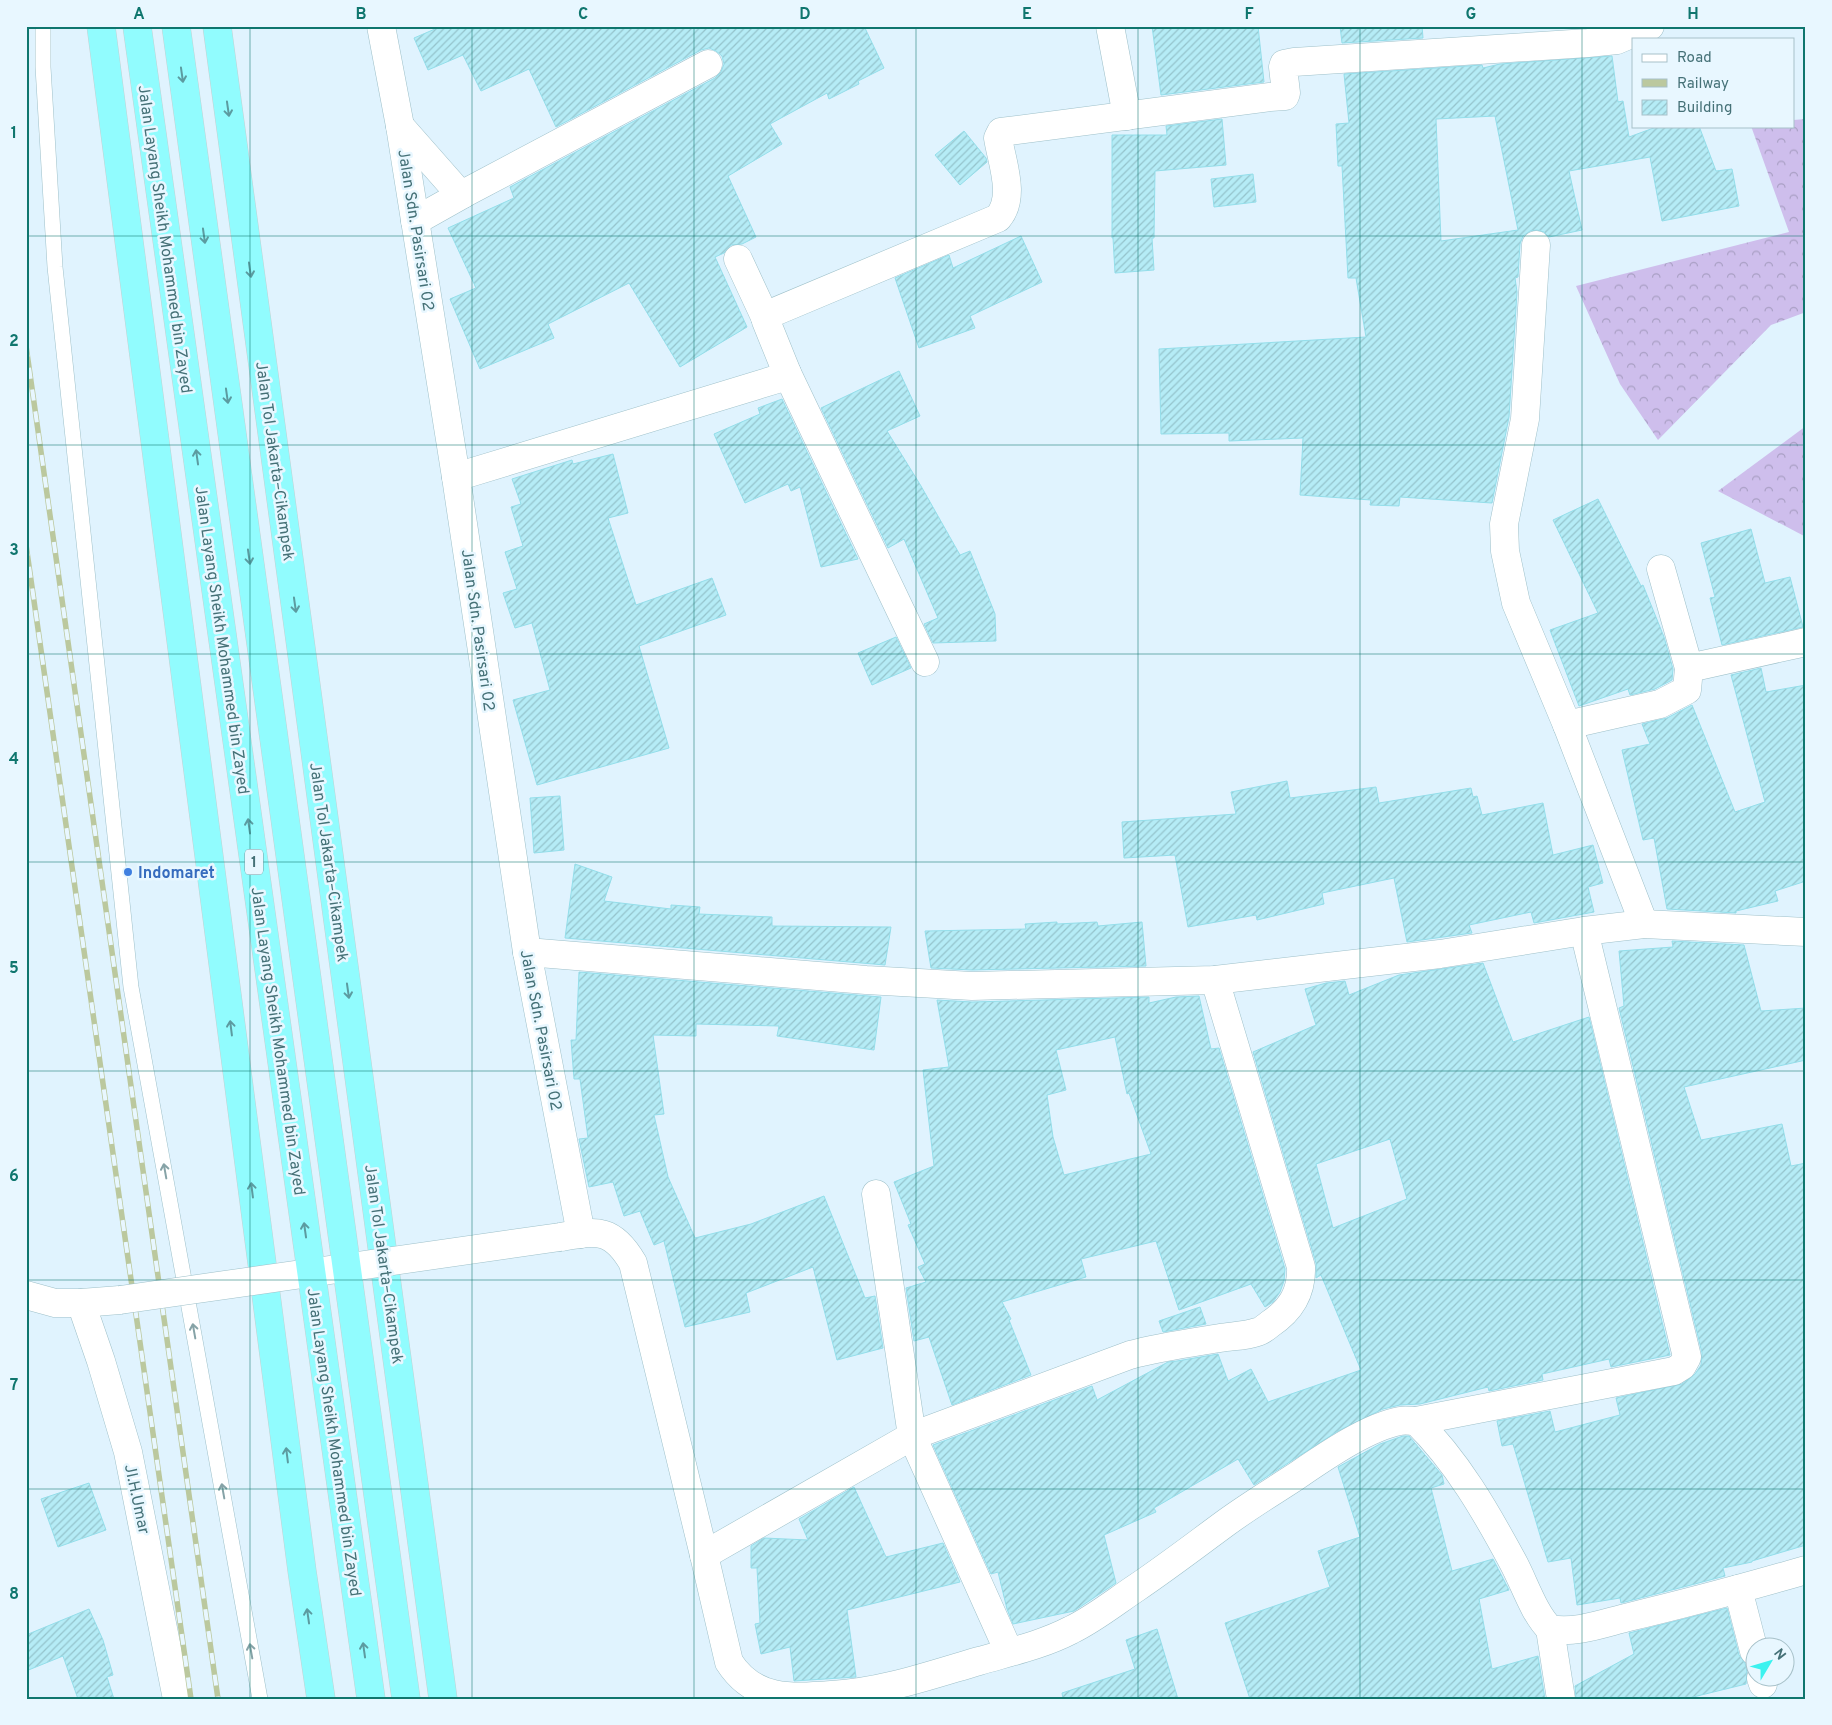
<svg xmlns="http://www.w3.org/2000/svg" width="1832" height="1725" font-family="Overpass,sans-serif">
<defs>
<pattern id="forest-crowns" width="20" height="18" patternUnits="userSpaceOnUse" patternTransform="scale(1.25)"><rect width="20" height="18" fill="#cebeec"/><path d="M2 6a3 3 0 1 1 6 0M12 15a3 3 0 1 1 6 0" fill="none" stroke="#a99fc4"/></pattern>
<pattern id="building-hatch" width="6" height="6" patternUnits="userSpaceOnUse" patternTransform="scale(1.25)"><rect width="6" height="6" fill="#b5ecf6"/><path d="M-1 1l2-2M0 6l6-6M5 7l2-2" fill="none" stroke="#95c4cc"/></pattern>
</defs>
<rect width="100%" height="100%" fill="#e0f3fe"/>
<g fill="url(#forest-crowns)">
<path d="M1806,119V312L1771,325L1658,440L1620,384L1576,286L1789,232L1751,126H1793V120Z"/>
<path d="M1806,426V537L1718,491Z"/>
</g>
<g fill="url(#building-hatch)" stroke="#94deea" fill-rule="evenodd">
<path d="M442,26H864L884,68L858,81L859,84L829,99L827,93L770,124L782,144L728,176L756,237L742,244L731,245L724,253L715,257L747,327L680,367L629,283L548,324L554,338L480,369L450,299L476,288L448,228L514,198L510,187L715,78L721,72L724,64L722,56L716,51L709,48L701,50L556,127L529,69L481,91L463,55L428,70L414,38Z"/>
<path d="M1152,26H1258L1264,82L1161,95Z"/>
<path d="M1340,26H1422L1423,38L1342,43Z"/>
<path d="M1612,56L1618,102L1623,101L1629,137L1659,126H1699L1716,171L1732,169L1739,206L1662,221L1650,157L1569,171L1582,230L1549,237L1544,232L1537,230L1530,231L1523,236L1520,244L1518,277L1515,278L1517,292L1509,417L1492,503L1400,497L1399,506L1370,505L1371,500L1300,495L1303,438L1229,441V433L1161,434L1159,349L1366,337L1356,278H1348L1342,166H1338L1336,124L1349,123L1344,74L1482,65L1483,68L1500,64ZM1495,116L1518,230L1441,241L1436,119Z"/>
<path d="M1222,119L1226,165L1155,171L1154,238H1152L1154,270L1115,273L1113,238H1112V135H1167L1166,126Z"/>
<path d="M964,131L986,158L987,162L960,185L935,155Z"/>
<path d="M1253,174L1256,202L1214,207L1211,179Z"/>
<path d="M1021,236L1042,282L970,316L975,328L919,348L895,278L949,255L953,268Z"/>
<path d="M899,371L920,416L887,431L921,486L960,555L970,551L995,614L996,641L933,643L924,624L938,618L904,539L888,548L821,408Z"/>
<path d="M782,399L858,559L821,567L800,487L791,491L788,484L745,503L714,434L760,414L758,408Z"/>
<path d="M613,454L628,513L608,518L636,605L712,578L726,615L639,646L669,748L537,785L513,700L550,690L532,623L515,628L503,593L517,589L505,552L523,546L511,507L521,504L512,479L572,460L573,464Z"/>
<path d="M1598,499L1641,586L1643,585L1664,637L1673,669L1672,680L1655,689L1630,695L1628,689L1579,706L1550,630L1598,613L1553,520Z"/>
<path d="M1751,529L1765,583L1790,577L1803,627L1722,645L1710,598L1715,597L1701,543Z"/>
<path d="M896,637L911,668L872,685L858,653Z"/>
<path d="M1761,668L1766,692L1806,685V881L1775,891L1778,901L1736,911V913L1667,909L1654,838L1643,840L1622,750L1650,744L1642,724L1667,718L1692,705L1735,812L1765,802L1731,675Z"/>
<path d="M1287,781L1290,798L1376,787L1379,803L1471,788L1473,797L1477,796L1482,815L1543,803L1553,855L1593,845L1603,883L1588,887L1594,912L1534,923L1531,912L1469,925L1472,933L1407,942L1394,878L1322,893L1324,904L1257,920L1256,915L1188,927L1175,855L1124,858L1122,822L1236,814L1231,792Z"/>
<path d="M560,796L564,850L534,853L530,798Z"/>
<path d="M575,864L612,877L604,901L671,909V905L700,907L699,914L772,917V926L891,927L885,965L565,938Z"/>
<path d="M1057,922V924L1097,922L1098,926L1142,922L1146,966L972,970L931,968L925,931L1026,929L1025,924Z"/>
<path d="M1672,941L1744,945L1761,1011L1806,1008V1060L1684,1087L1701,1140L1782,1124L1791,1166L1806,1163V1545L1752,1561V1562L1723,1568L1725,1576L1691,1585L1621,1603L1620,1598L1577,1605L1571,1558L1548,1562L1513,1444L1502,1446L1497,1421L1550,1411L1555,1432L1620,1415L1616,1398L1682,1384L1695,1374L1701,1365L1702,1353L1619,1008L1624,1006L1619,951L1673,947Z"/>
<path d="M1483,963L1513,1042L1589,1017L1670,1355L1611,1367L1609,1359L1542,1374L1543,1380L1489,1391L1488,1387L1420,1404L1400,1405L1383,1409L1338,1431L1254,1485L1238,1459L1154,1508L1156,1512L1104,1535L1116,1583L1074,1611L1013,1624L1007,1609L998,1572L991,1574L933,1445L1092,1386L1097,1400L1168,1362L1177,1361L1218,1354L1228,1381L1251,1369L1268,1402L1361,1370L1321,1275L1316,1278V1263L1253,1052L1316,1025L1305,989L1326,983L1345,981L1349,995L1399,975ZM1390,1139L1407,1199L1333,1228L1316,1164Z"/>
<path d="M579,972L881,997L874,1050L777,1036L779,1026L696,1024V1036L653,1035L664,1114L654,1115L668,1177L695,1238L751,1224L824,1196L865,1298L875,1296L883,1348L837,1360L813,1267L746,1293L750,1312L685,1327L664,1241L654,1245L640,1211L624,1216L613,1182L589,1187L579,1139L588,1138L580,1079H574L571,1040H576Z"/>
<path d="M1199,996L1211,1049L1219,1048L1285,1269L1284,1281L1280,1292L1273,1302L1265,1307L1251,1284L1179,1310L1156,1241L1081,1259L1086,1277L1002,1302L1011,1319L1009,1320L1031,1375L952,1405L929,1337L914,1341L906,1288L926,1282L918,1267L925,1264L908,1225L911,1224L894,1182L934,1166L923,1070L949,1067L937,1000L972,1002L1149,997V1003L1176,997ZM1115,1037L1127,1094L1129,1093L1151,1154L1064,1175L1053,1137L1047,1095L1066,1090L1056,1050Z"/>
<path d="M1200,1307L1206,1324L1163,1332L1159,1321Z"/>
<path d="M1403,1436H1409L1442,1475L1444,1484L1431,1488L1452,1571L1493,1559L1509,1590L1479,1599L1492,1669L1538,1656L1545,1699H1250L1225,1623L1330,1587L1318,1551L1360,1537L1338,1467L1380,1444Z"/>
<path d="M89,1483L106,1530L58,1547L41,1499Z"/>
<path d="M854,1487L886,1557L943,1543L960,1582L847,1610L856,1677L794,1681L790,1647L761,1654L755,1624L760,1623L757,1568H751V1546L764,1538L808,1540L799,1519Z"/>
<path d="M1727,1608L1739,1655L1745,1663L1747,1672L1746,1684L1685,1699H1576L1575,1686L1634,1654L1629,1633Z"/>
<path d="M89,1609L103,1640L113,1675L107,1677L114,1699H78L63,1656L26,1671V1635Z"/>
<path d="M1157,1629L1178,1699H1063L1062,1693L1135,1669L1126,1640Z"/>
</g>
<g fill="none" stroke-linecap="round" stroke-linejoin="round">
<defs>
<path id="service" d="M43,26V67L55,267L131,987L260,1699"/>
<g id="minor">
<path d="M381,26L400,126L456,477L527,952L581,1234"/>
<path d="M1110,26L1127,116"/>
<path d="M400,126L459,193L463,194"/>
<path d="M415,221L463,194L708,64"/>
<path d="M1536,245L1525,419L1504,524L1505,551L1516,603L1567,725L1644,924"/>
<path d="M738,259L765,317"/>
<path d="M787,373L925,662"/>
<path d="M456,477L784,377L787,373L766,321L765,317L767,315L998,218C1016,197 1002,163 998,138L1001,132L1270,97L1285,96L1286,93L1283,67L1284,64L1294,62L1588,43L1617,40L1650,26"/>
<path d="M1661,569L1689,668L1806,642"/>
<path d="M1567,725L1660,704L1687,690L1689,668"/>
<path d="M527,952L866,980L972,986L1215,980L1440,954L1584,931L1644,924L1806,932"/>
<path d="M876,1194L912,1436L1009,1652"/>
<path d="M560,1237C597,1231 612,1227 633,1263L704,1555L729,1662C754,1701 791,1698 832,1695C883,1692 931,1675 979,1661C1010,1652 1042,1645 1071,1630C1094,1619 1115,1602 1136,1588C1167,1567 1197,1544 1227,1522C1249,1506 1272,1492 1295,1477C1323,1458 1367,1427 1400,1421C1405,1420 1411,1421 1416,1421L1674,1371L1682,1366L1687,1357L1584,931"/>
<path d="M26,1295L55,1303H81L120,1300"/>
<path d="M81,1303L101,1361L128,1452L177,1699"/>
<path d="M1416,1421C1457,1461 1486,1512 1513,1562C1524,1582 1534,1614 1550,1629C1576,1634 1604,1623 1629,1617C1688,1603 1747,1587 1806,1570"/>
<path d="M704,1555L912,1436L1130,1355C1159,1347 1189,1343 1220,1338C1232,1336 1246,1336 1257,1332C1262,1331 1266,1327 1270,1324C1291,1310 1302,1293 1301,1267L1215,980"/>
<path d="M1738,1589L1754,1651"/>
<path d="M1550,1629L1561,1699"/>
<path d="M1761,1678L1763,1684"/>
</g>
<g id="motorway">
<path d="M101,26L302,1571L321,1699"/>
<path d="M217,26L443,1699"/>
</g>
</defs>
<use href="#service" stroke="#9ec0c9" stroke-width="16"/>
<use href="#minor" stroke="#9ec0c9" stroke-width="29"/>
<use href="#motorway" stroke="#c3d2d3" stroke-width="29"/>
<use href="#service" stroke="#fff" stroke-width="15"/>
<use href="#minor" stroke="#fff" stroke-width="28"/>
<use href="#motorway" stroke="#91fcfe" stroke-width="28"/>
<defs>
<g id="rail">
<path d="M26,346L218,1699"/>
<path d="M26,545L191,1699"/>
</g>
</defs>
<use href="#rail" stroke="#bbc89e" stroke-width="5.5"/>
<use href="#rail" stroke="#e8f7ff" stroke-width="4" stroke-dasharray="11" stroke-linecap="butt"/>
<defs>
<path id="minor-bridge" d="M120,1300L560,1237"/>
<g id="motorway-bridge">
<path d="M137,26L371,1699"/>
<path d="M176,26L406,1699"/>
</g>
</defs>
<use href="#minor-bridge" stroke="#9ec0c9" stroke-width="29" stroke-linecap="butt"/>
<use href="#motorway-bridge" stroke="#c3d2d3" stroke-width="29" stroke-linecap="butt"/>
<use href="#minor-bridge" stroke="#fff" stroke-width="28"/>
<use href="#motorway-bridge" stroke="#91fcfe" stroke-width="28"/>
</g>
<defs><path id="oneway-shaft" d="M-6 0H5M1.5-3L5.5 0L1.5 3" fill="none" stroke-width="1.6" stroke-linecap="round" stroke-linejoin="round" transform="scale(1.25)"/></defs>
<g stroke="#5c9ba0">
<use href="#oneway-shaft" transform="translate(182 75) rotate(82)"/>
<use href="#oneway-shaft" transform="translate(228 109) rotate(82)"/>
<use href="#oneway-shaft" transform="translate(204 236) rotate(82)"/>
<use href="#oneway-shaft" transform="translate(250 270) rotate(82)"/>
<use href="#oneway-shaft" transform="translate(227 396) rotate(82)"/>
<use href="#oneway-shaft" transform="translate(197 457) rotate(-98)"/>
<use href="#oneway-shaft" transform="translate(249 557) rotate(82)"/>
<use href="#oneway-shaft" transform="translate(295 605) rotate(82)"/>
<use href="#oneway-shaft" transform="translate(249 826) rotate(-98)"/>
<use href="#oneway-shaft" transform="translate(348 991) rotate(82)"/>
<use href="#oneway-shaft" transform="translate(231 1028) rotate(-97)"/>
<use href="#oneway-shaft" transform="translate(252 1190) rotate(-97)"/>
<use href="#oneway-shaft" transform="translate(305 1230) rotate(-98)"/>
<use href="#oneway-shaft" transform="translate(287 1455) rotate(-97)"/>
<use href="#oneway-shaft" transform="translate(308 1616) rotate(-98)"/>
<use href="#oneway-shaft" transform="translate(364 1650) rotate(-98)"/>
</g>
<g stroke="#86a3a7">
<use href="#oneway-shaft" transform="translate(165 1171) rotate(-100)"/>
<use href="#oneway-shaft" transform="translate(194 1331) rotate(-100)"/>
<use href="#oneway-shaft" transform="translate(223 1491) rotate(-100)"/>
<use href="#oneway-shaft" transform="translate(251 1651) rotate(-100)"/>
</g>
<path fill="none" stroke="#0f766e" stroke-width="1" stroke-opacity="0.55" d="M250,26V1699M472,26V1699M694,26V1699M916,26V1699M1138,26V1699M1360,26V1699M1582,26V1699M26,236H1806M26,445H1806M26,654H1806M26,862H1806M26,1071H1806M26,1280H1806M26,1489H1806"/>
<circle fill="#3f7fe0" stroke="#e8f7ff" stroke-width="2" cx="128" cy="872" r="5"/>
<g text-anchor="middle" stroke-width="5" stroke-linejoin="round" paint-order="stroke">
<rect fill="#e8f7ff" stroke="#7699a0" stroke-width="1" x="245" y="849.5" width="18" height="25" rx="4"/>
<g font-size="15" font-weight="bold" fill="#457177">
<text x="254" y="867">1</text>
</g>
<g font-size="16" fill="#457177" stroke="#e8f7ff">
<text transform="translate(417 230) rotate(81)" y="6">Jalan Sdn. Pasirsari 02</text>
<text transform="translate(166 239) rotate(82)" y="6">Jalan Layang Sheikh Mohammed bin Zayed</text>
<text transform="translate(276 461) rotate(82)" y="6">Jalan Tol Jakarta–Cikampek</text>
<text transform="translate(479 630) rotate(82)" y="6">Jalan Sdn. Pasirsari 02</text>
<text transform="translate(223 640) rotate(82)" y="6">Jalan Layang Sheikh Mohammed bin Zayed</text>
<text transform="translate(330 862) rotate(82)" y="6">Jalan Tol Jakarta–Cikampek</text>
<text transform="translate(542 1030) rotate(79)" y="6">Jalan Sdn. Pasirsari 02</text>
<text transform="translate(279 1041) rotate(82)" y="6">Jalan Layang Sheikh Mohammed bin Zayed</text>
<text transform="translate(385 1264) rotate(82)" y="6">Jalan Tol Jakarta–Cikampek</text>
<text transform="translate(335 1442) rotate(82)" y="6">Jalan Layang Sheikh Mohammed bin Zayed</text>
<text transform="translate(138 1499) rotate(78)" y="6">JI.H.Umar</text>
</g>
<g font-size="16" font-weight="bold" fill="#366cbe" stroke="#e8f7ff" text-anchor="start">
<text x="138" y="878">Indomaret</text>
</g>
</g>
<rect width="1832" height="1725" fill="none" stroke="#e8f7ff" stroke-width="55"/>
<rect x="1632" y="38" width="162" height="90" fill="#e8f7ff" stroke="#a7c1c9"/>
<rect x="1642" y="54" width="25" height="8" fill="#ffffff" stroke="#a7c1c9"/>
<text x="1677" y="62" font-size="15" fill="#457177">Road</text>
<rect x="1642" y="79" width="25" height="8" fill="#bbc89e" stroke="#a7c1c9"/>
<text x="1677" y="88" font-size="15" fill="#457177">Railway</text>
<rect x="1642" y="100" width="25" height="15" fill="url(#building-hatch)" stroke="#a7c1c9"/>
<text x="1677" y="112" font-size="15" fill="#457177">Building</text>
<g transform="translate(1770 1662) rotate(52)"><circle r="24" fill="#e8f7ff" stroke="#a7c1c9"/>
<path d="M0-4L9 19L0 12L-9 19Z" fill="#3bf2ef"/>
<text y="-8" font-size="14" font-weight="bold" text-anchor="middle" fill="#457177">N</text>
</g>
<rect x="28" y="28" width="1776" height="1670" fill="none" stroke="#0f766e" stroke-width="2"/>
<g font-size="16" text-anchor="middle" font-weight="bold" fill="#0f766e">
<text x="139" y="19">A</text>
<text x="361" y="19">B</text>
<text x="583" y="19">C</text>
<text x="805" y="19">D</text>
<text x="1027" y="19">E</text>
<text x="1249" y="19">F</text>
<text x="1471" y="19">G</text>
<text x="1693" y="19">H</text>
<text x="14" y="138">1</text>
<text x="14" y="346">2</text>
<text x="14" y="555">3</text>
<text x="14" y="764">4</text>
<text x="14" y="973">5</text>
<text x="14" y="1181">6</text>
<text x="14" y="1390">7</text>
<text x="14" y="1599">8</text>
</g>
</svg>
